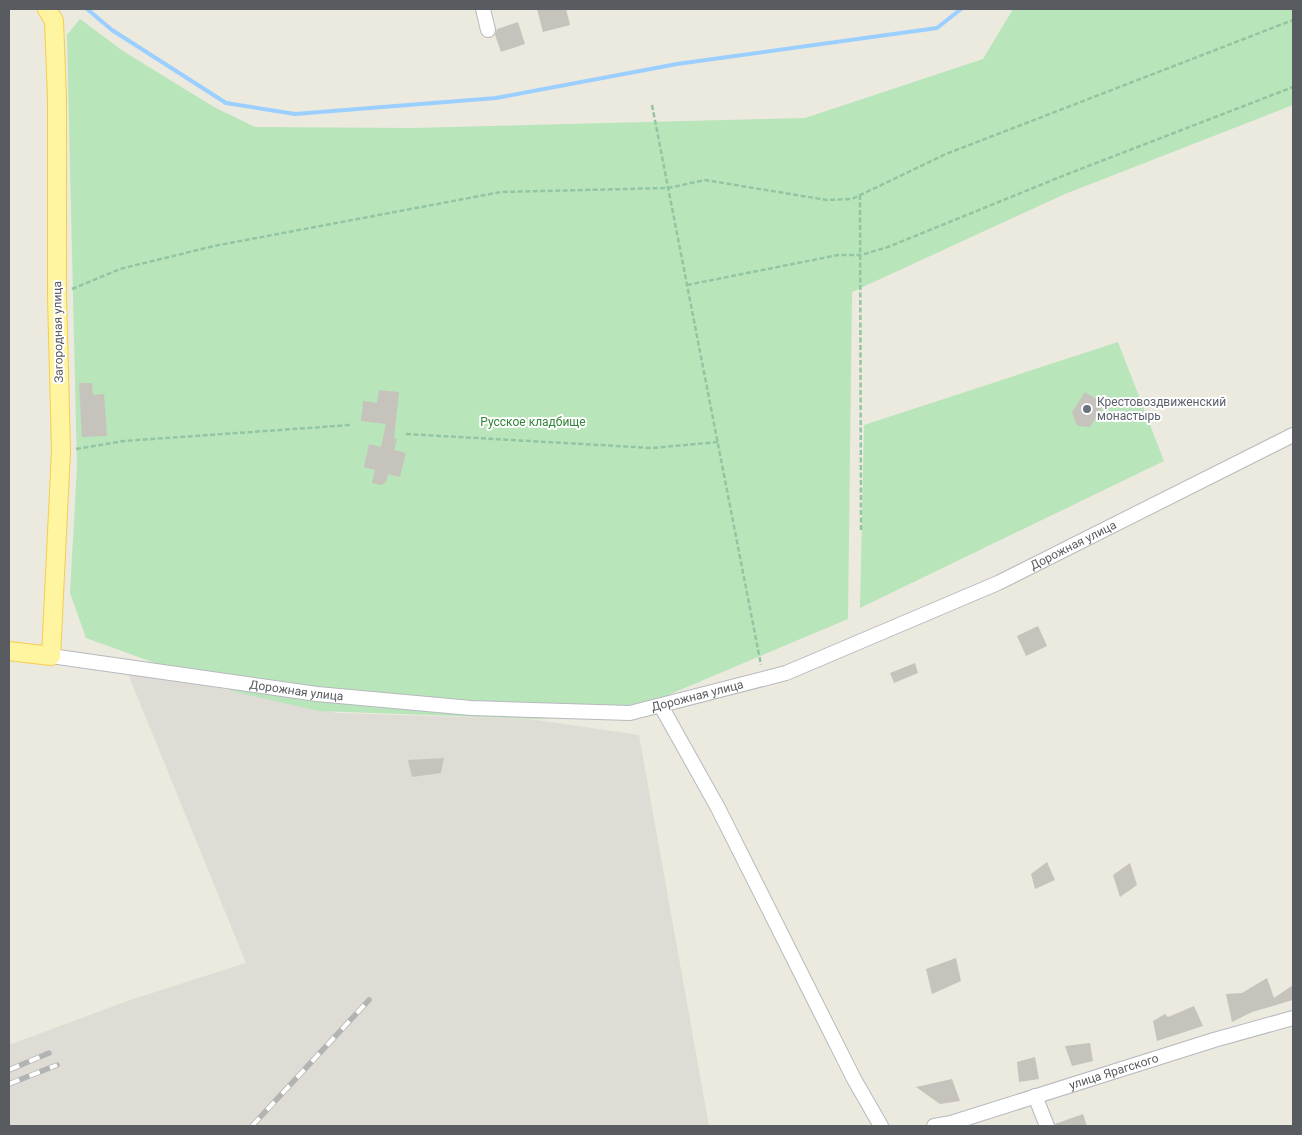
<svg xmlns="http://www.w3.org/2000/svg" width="1302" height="1135" font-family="Roboto,sans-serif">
<rect width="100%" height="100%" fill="#ece9de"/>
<path fill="#dfdcd6" d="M126,669L337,713L530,719L639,735L709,1126H9V1045L130,1000L246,963Z"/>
<g fill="#b9e5bb">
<path d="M1013,9H1293V105L1065,194L852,292L848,619L630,711L540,719L319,711L235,692L86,638L70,593L77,468L67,35L80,19L123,51L214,107L255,127L413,128L805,118L983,59Z"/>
<path d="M1118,342L1164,461L860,608L864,425Z"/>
</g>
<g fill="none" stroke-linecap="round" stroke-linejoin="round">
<path stroke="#9bcfff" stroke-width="4" d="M87,9L112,30L226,103L295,114L496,98L677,64L937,28L961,9"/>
</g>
<g fill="#c6c3bc">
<path d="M537,9H566L570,25L543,32Z"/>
<path d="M518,22L525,44L501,52L495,35L497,29Z"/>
<path d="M79,383H92L93,395L104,394L107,436L82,437Z"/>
<path d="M379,390L399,392L394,438L397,439L394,450L406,453L400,477L388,474L386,482L382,485L372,483L375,470L364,467L369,444L381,447L386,424L361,421L363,401L377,403Z"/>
<path d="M1085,392L1104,404L1090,427L1079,426L1076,424L1072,412Z"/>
<path d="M1038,626L1047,646L1026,656L1017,636Z"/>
<path d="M915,663L918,673L894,683L890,673Z"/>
<path d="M444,758L441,773L412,777L408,760Z"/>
<path d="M1047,862L1055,880L1035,889L1031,874Z"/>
<path d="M1130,863L1137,885L1120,897L1113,875Z"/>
<path d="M956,958L961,981L932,994L926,969Z"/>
<path d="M1267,978L1274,998L1293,985V1000L1252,1012L1232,1022L1226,994L1242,993Z"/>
<path d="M1194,1006L1203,1026L1157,1041L1153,1021L1165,1014L1168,1017Z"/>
<path d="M1090,1043L1093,1061L1072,1066L1065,1046Z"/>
<path d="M1035,1057L1039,1079L1019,1082L1017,1062Z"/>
<path d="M952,1079L960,1101L940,1104L916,1087Z"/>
<path d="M1083,1114L1087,1126H1056L1055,1124Z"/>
</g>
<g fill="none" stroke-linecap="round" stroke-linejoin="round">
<defs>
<g id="minor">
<path d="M483,9L488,30"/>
<path id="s1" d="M51,656L317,694L471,708L630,713L786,673L998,583L1293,435"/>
<path d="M661,706L718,808L854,1079L881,1126"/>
<path d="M1035,1096L1047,1126"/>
<path id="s2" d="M934,1126L951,1123L1214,1040L1293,1018"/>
</g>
<path id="major" d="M9,651L51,656L61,451L57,296V98L54,21L47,9"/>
</defs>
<use href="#minor" stroke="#b7b9be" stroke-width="16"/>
<use href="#major" stroke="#f4ce4e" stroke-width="20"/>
<g stroke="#92c6a3" stroke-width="2.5" stroke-dasharray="5 2.5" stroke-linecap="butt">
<path d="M652,105L761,665"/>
<path d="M860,195L861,530"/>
<path d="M687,285L838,255H861L888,247L1065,175L1293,87"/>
<path d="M72,289L120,269L214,246L501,192L668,188L705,180L827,200L852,199L946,154L1293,20"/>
<path d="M406,434L652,448L718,442"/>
<path d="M76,449L124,441L350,425"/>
</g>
<use href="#minor" stroke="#fff" stroke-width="14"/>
<use href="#major" stroke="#fff4a0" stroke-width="18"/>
<defs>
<g id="rail">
<path d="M9,1070L49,1053"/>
<path d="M9,1084L57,1065"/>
<path d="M252,1126L369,1000"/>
</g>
</defs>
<use href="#rail" stroke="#b2b3b3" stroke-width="5.5"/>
<use href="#rail" stroke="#fff" stroke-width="4" stroke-dasharray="11" stroke-linecap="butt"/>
</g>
<circle fill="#6b7280" stroke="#fff" stroke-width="2" cx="1087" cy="409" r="5"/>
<g text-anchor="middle" stroke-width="4" stroke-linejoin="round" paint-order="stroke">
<g font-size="12" fill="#585b60" stroke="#fff">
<text transform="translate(58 332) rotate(-91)" y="4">Загородная улица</text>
<text dy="4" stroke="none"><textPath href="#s1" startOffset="1058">Дорожная улица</textPath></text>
<text dy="4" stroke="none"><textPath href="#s1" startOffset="248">Дорожная улица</textPath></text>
<text dy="4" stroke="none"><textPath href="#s1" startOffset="652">Дорожная улица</textPath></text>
<text dy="4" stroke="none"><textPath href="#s2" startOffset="188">улица Ярагского</textPath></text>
</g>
<g font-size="12" fill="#5b616d" stroke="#fff" text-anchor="start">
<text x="1097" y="406">Крестовоздвиженский<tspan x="1097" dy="14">монастырь</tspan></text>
</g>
<g font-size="12" fill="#32853a" stroke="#fff">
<text x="533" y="426">Русское кладбище</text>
</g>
</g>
<rect width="1302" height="1135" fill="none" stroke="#585b60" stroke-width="20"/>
</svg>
